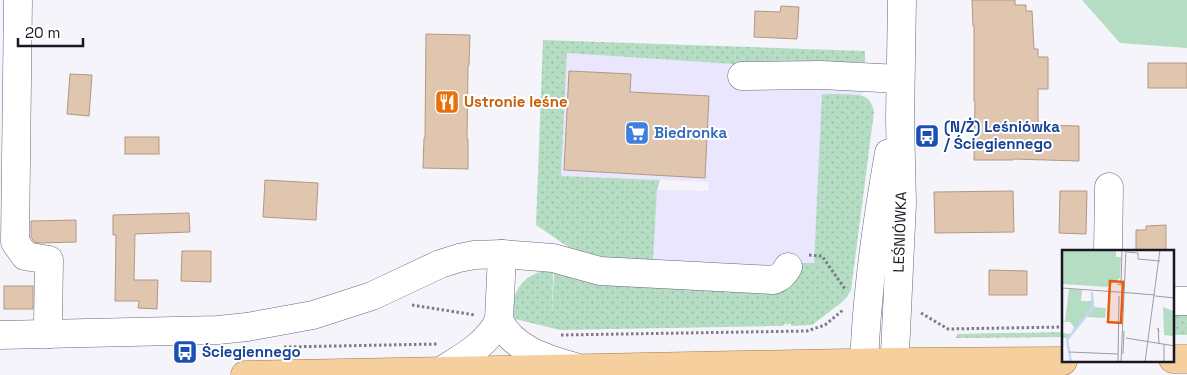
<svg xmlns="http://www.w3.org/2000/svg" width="1187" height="375" font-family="'Space Grotesk',sans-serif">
<defs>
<pattern id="grass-dots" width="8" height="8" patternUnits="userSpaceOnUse" patternTransform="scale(1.25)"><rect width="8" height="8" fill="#b5ddc3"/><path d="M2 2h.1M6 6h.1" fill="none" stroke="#9bbda7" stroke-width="1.8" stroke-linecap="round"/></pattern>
</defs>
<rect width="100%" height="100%" fill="#f5f4fb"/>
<path fill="#eae6fe" d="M567,53L733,64L759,58L865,62L862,96L846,95L822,100L814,264L796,279L792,285L781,291L653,261L657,190L708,191L709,182L561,176Z"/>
<g fill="url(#grass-dots)">
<path d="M543,40L865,51V62L733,64L567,53L561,176L660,180L657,190L653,261L583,257L536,225Z"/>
<path d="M822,94C832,94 855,94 863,96C870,99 873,105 874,112L851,290L847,297L841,303L812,325L791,326V324H788L787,326L786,323L783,326H772L560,330L515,319C509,300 518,280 537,273C542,271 547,272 553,271L552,318L554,272L781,291C797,285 796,278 797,263H814Z"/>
<rect x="1173" y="311" width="14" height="24"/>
<path d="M1063,332V337L956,338L957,334Z"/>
</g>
<path fill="#b5ddc3" d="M1082,0H1187V48L1120,43Z"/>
<g fill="#e1c6af" stroke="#b29882">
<path d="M972,0H1015V5H1026V11H1032L1034,49H1038V57H1048V89H1038V125L1079,126V161L1013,159V160H974L975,101H974V26H973Z"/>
<path d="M781,6L799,7L797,39L754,37L755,11L780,12Z"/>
<path d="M426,34L470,35L469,65L468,66L467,138L468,139V169L423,168L424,138H425Z"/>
<rect x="1148" y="63" width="39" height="25"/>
<path d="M569,71L631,74L630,92L709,96L705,178L564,170Z"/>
<path d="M70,74L92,75L89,116L67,114Z"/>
<rect x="125" y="137" width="34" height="17"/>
<path d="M265,180L318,183L316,220L263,217Z"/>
<path d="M1013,191L1014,232L935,233L934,192Z"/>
<path d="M1060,191H1087L1086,234L1059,233Z"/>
<path d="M189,213L190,232L135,234L134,280H158L157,309L138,308L139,301H115L116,235H113V215Z"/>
<path d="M76,220V242L39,243L34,242L31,237V221Z"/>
<path d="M1166,225V251H1136V230H1146V226Z"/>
<path d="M182,251H211V282L181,281Z"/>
<path d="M989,270L1027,271V295H989Z"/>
<rect x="4" y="286" width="29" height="23"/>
</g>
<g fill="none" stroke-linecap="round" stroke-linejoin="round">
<defs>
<g id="minor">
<path d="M18,0L15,242L25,256L49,260L48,323L50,334"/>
<path d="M742,76L821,75L900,79"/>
<path d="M1108,251L1109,187"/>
<path d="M1173,301H1187"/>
<path d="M499,320C512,349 547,359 575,367"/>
<path d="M0,335L218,330L247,327L313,315L372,296L440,264L459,258L474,255L502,254L553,258L600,271L774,280C781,277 784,274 788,267"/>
<path d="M441,371C463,357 487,345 499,320L502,254"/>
<path d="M864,375C865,301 876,226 889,153"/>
<path d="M894,375L902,203L900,120L902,0"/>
</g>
<g id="major">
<path d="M1173,359H1187"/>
<path d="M245,375L894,362L1063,361"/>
</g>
</defs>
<use href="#minor" stroke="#6b6581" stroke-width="29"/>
<use href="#major" stroke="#a47b48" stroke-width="29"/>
<g stroke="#7d7b84" stroke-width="3" stroke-dasharray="2.5 2.5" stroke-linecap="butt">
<path d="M809,255L822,256L845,289"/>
<path d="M412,305L475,315"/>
<path d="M921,313L948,329L1063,327"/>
<path d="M561,335L807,331L825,325L843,310"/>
<path d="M284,347L438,344"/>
</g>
<use href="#minor" stroke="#fff" stroke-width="28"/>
<use href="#major" stroke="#f5d09e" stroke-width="28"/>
</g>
<defs>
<symbol id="restaurant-square" viewBox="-11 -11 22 22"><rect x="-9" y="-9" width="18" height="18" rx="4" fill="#e8710a" stroke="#fff"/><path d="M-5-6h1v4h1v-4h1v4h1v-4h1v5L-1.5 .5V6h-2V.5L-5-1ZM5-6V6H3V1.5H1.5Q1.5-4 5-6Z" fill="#fff"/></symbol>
<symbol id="supermarket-square" viewBox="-11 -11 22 22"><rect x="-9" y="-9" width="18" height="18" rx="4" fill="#3f7fe0" stroke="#fff"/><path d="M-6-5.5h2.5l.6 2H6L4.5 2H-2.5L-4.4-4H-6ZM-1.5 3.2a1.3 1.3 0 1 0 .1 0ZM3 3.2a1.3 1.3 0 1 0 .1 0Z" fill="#fff"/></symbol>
<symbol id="bus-square" viewBox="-11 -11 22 22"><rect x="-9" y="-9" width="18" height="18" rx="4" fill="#1a4fb4" stroke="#fff"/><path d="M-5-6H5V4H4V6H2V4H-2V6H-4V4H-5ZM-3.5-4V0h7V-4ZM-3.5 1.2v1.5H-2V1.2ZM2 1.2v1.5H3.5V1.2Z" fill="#fff"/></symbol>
</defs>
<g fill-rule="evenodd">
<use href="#restaurant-square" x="433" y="88" width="28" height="28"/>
<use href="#supermarket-square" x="623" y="119" width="28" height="28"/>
<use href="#bus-square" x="913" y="122" width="28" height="28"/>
<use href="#bus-square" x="171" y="338" width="28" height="28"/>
</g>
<g text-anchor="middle" stroke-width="4" stroke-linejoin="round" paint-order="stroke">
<g font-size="15" font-weight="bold" fill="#c56008" stroke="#fff" text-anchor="start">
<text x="464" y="107">Ustronie leśne</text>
</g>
<g font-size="15" font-weight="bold" fill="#164399" stroke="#fff" text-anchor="start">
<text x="944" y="132">(N/Ż) Leśniówka<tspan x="944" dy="17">/ Ściegiennego</tspan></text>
<text x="202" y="357">Ściegiennego</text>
</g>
<g font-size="15" font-weight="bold" fill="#366cbe" stroke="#fff" text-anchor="start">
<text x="654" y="138">Biedronka</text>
</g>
<g font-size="15" fill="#191722" stroke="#fff">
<text transform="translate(900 232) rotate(-88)" y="5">LEŚNIÓWKA</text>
</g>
</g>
<g transform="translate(1062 250)">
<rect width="112" height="112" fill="#f5f4fb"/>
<path d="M7,39L20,40L19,51H29L30,41L31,57L44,58L43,68L24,67L7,88H0V83L9,84L12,77L8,72H0L3,71ZM101,57L112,61V86L102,85Z" fill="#b5ddc3"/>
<path d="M0,0H54V7H59L58,28L45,37L0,34Z" fill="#b5ddc3"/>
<path fill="none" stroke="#c3d7f8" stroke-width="2.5" d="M9,112L5,90L31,57L30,42"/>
<path fill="none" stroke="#9d9ca4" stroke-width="1" d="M65,2L76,3V9L98,11M55,34L59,35L60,0M0,38L69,43M69,43L93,45M93,46L113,48M97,82L96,78L97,93M64,88L113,96M7,102L56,104M61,104L62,81M56,112L57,46M59,112L64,0M83,112L98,0M102,112V94"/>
<path fill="#e8590c" fill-opacity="0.15" stroke="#e8590c" stroke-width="2.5" d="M48,31L61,32L59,73L46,72Z"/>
<rect width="112" height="112" fill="none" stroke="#191722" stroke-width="2.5"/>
</g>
<path d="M18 38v8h65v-8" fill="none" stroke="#191722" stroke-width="2.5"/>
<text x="25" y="38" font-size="15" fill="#191722" stroke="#ffffff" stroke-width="4" paint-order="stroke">20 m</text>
</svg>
